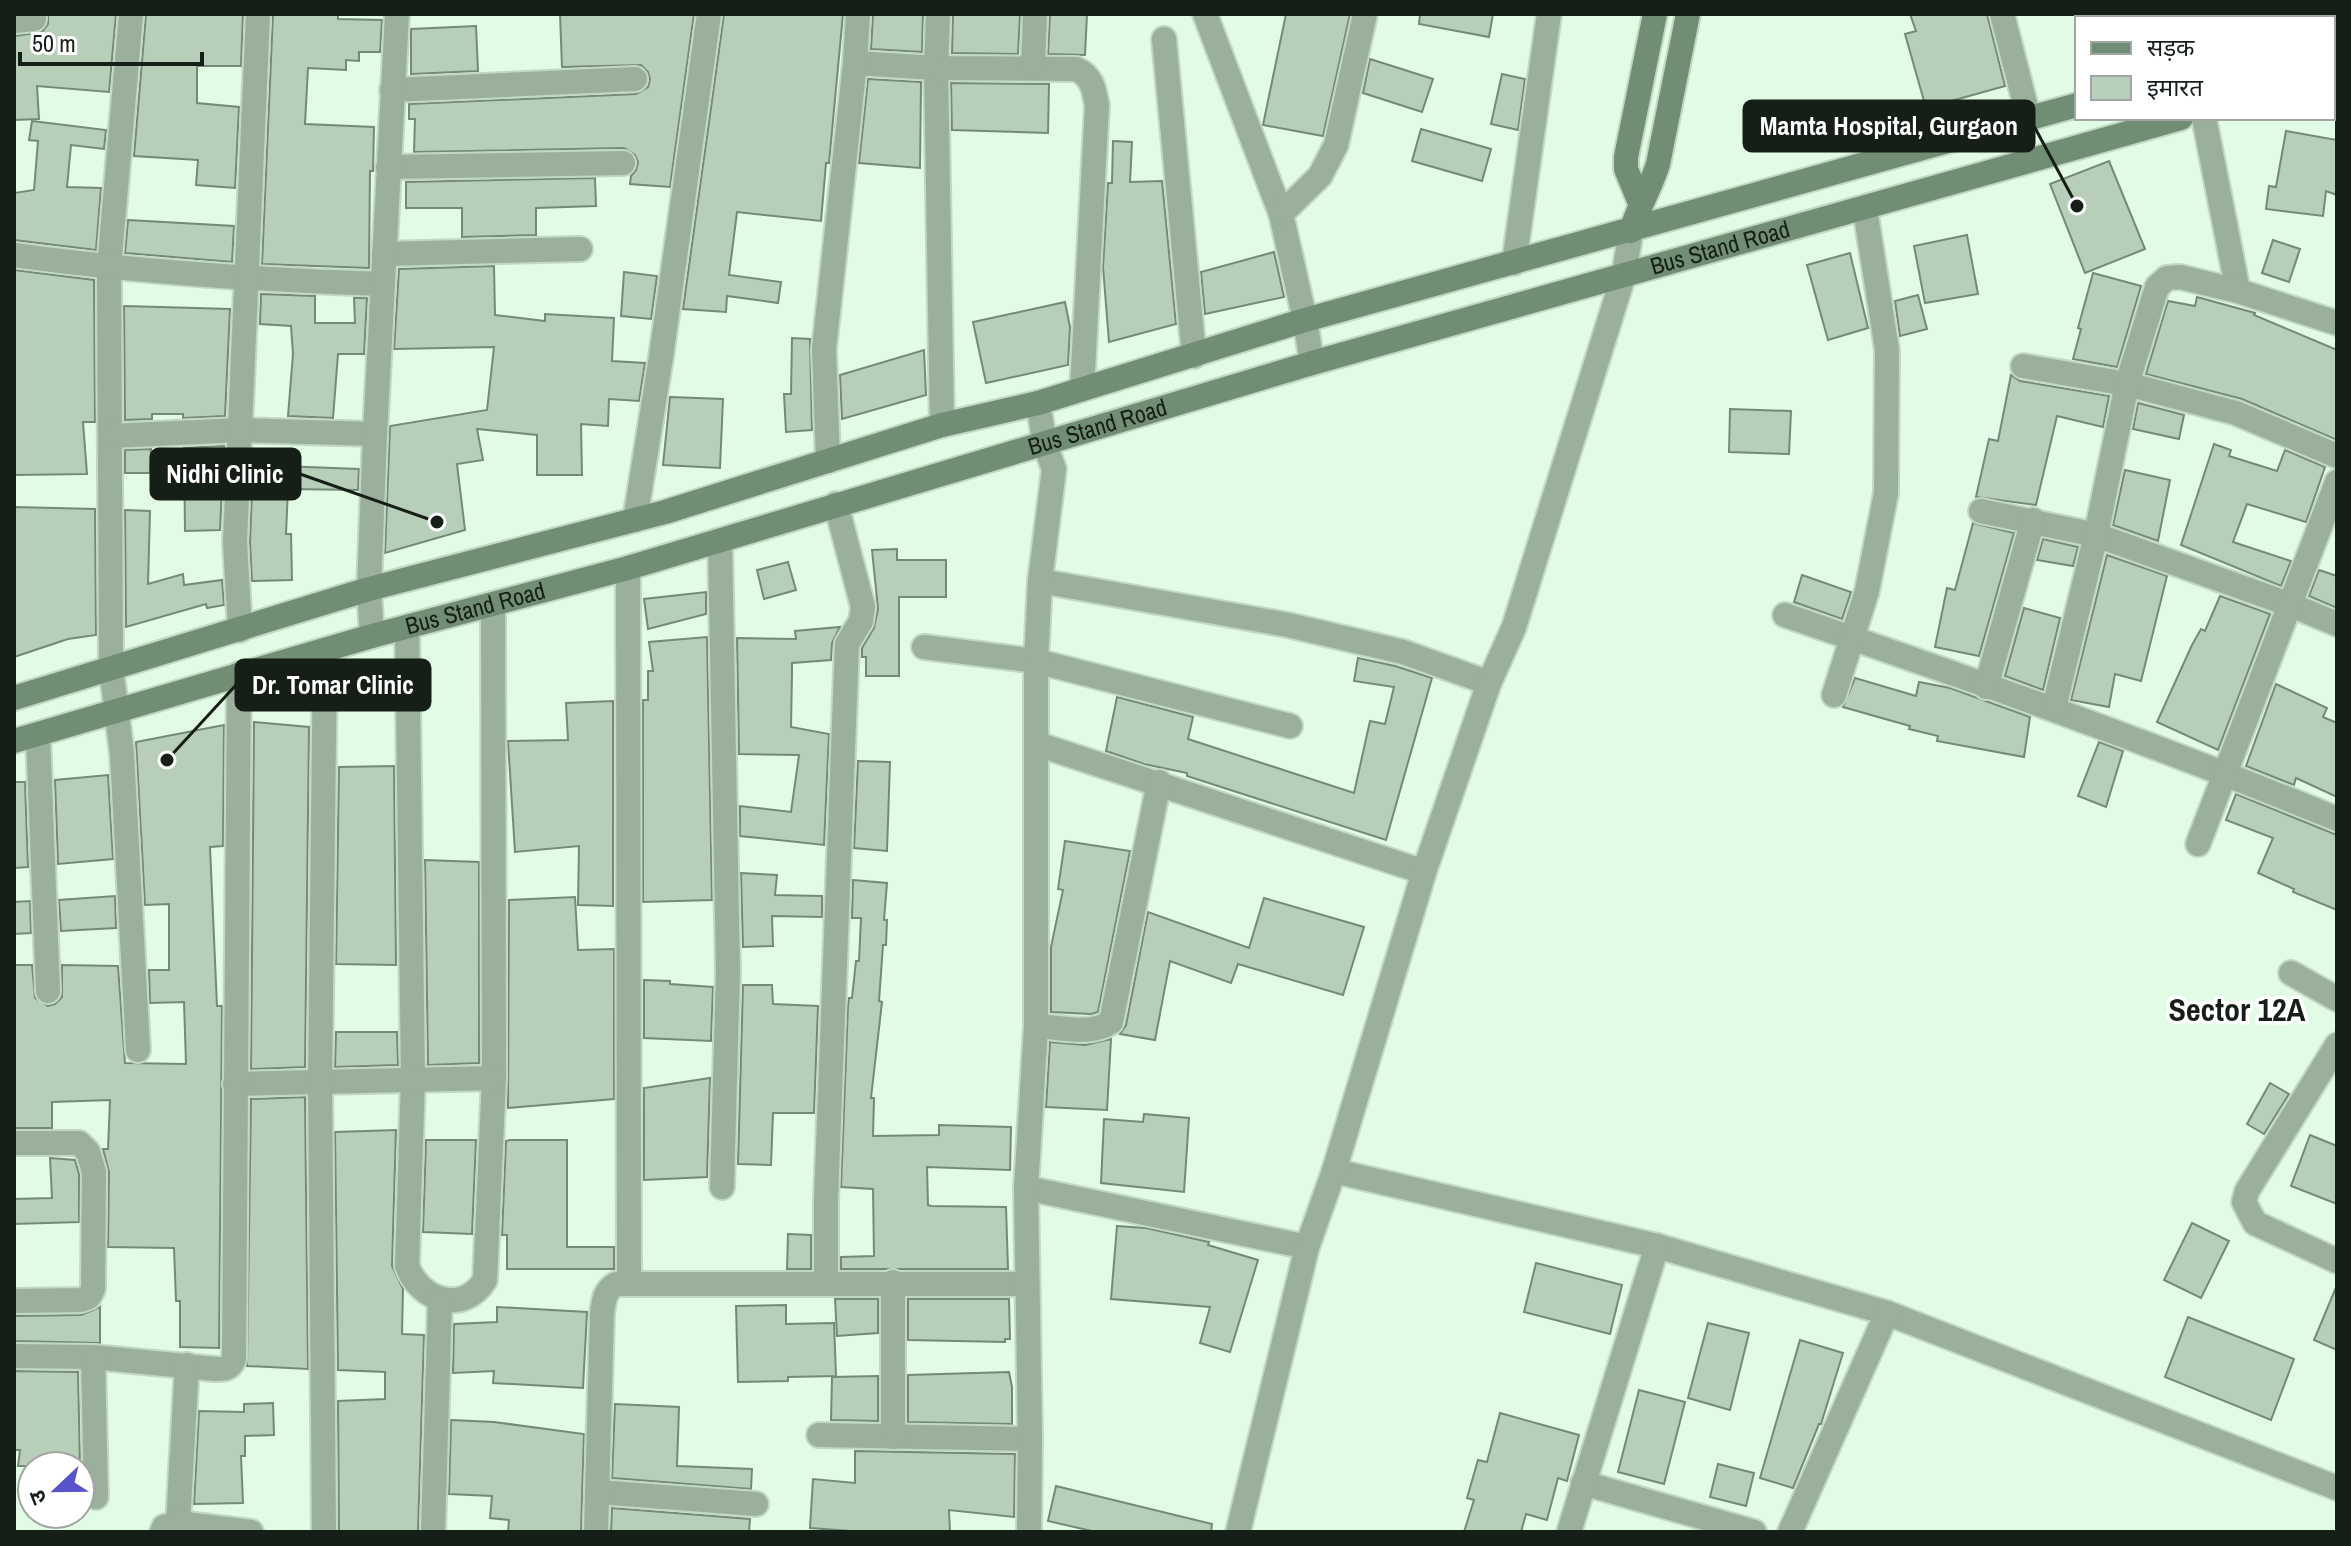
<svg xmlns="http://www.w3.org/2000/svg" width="2351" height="1546" font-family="'Archivo Narrow','Noto Sans Devanagari',sans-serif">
<rect width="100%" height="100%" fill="#e2fbe4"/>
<g fill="#b7cfb9" stroke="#748a76" stroke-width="2">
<path d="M48,14H116L109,92L37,86L39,119L14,120V36L42,32L48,24Z"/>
<path d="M146,14H243L241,66H197V103L239,107L235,188L196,185L198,160L134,156Z"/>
<path d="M273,14H338V19L382,20L380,52H359V61L346,60V70L308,68L305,124L374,127L373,171H370L369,268L262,264Z"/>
<path d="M560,14H694L670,187L630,184L631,176L636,170L638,162L635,155L624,148L414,152L415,119H409V104L636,94L648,87L650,79L648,72L641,65L562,67Z"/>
<path d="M724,14H843L829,163H826L821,221L737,212L729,275L781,282L778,303L727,296L726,312L683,309Z"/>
<path d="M873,14H923L922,52L871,49Z"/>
<path d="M953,14H1020L1018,54L952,53Z"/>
<path d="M1050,14H1087L1085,55L1048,54Z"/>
<path d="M1286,14H1350L1323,136L1263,125Z"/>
<path d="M1420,14H1493L1489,37L1419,24Z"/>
<path d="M1910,14H1987L2005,86L1926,108L1905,34L1916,31Z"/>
<path d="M476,26L478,71L411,74V29Z"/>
<path d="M1370,59L1433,79L1422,112L1363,93Z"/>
<path d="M1502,74L1525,79L1518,130L1491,124Z"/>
<path d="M868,79L921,82L920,168L859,163Z"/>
<path d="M951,83L1049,84L1048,133L952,130Z"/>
<path d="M32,121L106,130L104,149L71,145L67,187L101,188L96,250L14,240V193L34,190L38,141L29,140Z"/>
<path d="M1421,129L1491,149L1482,181L1412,161Z"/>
<path d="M2286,131L2337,140V195L2326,191L2323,216L2266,209L2269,186L2276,187Z"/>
<path d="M1113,141L1132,142L1130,182L1162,181L1176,324L1109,342L1103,267L1108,183H1112Z"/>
<path d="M2109,161L2145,249L2085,273L2050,184Z"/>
<path d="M595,178L596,206L536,208V235L462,237V208H406V182Z"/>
<path d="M128,220L234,226L232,262L125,253Z"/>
<path d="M1967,235L1978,294L1925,303L1914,246Z"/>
<path d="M2273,240L2300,249L2289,282L2262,273Z"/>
<path d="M1274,252L1284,297L1205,314L1201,272Z"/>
<path d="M1850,253L1868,328L1828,340L1807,265Z"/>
<path d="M494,266L495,315L545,321V314L614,318L612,361L645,363L639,401L609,399L608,426L581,424L582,475H537V435L477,429L483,460L457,464L465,530L385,553L390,426L487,410L494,347L394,349L399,269Z"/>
<path d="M14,270L94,280L95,422H83L87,474L14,475Z"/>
<path d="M624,272L657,276L651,319L621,316Z"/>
<path d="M2093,273L2141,286L2117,367L2073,359L2081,329L2078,328Z"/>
<path d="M261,294L315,296V323H355L354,298H367L364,354H338L333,418L288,416L293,354L291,326L260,324Z"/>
<path d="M1918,295L1927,329L1900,336L1895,301Z"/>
<path d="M2197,297L2255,313L2254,315L2337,350V440L2242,399L2146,374L2168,301L2195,306Z"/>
<path d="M1065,302L1070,327L1068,365L986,383L973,322Z"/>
<path d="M124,306L230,309L225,416L183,418V414H152V419L125,420Z"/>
<path d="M792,338L810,339L812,430L786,432L784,394H791Z"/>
<path d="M924,350L926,395L842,419L840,375Z"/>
<path d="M2011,375L2020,381L2109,396L2103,427L2057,416L2036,505L1976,497L1989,439L1998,441Z"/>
<path d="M670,397L723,399L720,468L663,465Z"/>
<path d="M2138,403L2184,415L2179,439L2133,429Z"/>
<path d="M1730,409L1791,411L1789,454L1729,452Z"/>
<path d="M2214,444L2231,450L2229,456L2277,471L2285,450L2325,467L2306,522L2247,504L2233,542L2291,561L2281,586L2181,545Z"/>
<path d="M224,446L220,530L185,531L184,448Z"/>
<path d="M151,449L150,473H125V450Z"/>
<path d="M253,465L359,469L358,490L288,489L286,534H291L292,580L252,581L250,542Z"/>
<path d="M2125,470L2170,480L2158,541L2113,525Z"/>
<path d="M14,507L95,509L96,635L68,639L14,657Z"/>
<path d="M125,510L150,511L148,584L183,574L184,585L222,580L224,605L207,608L206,604L126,627Z"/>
<path d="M1973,523L2014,533L1979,656L1935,647L1947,588L1955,590Z"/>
<path d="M2043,539L2078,547L2073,566L2037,560Z"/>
<path d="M897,549V560H946V597H899V676H866V657H862V648L874,628L878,609L872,550Z"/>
<path d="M2107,555L2167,576L2141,681L2115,674L2109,707L2071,700Z"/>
<path d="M788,562L796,590L764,599L757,570Z"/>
<path d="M2319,570L2337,576V608L2309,596Z"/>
<path d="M1802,575L1851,592L1842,619L1794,602Z"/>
<path d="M706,592V614L648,629L644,599Z"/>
<path d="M2220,596L2270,614L2218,750L2157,722L2192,645L2201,629L2205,631Z"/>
<path d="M2024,608L2060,618L2043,690L2005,676Z"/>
<path d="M840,627L832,643L831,660L792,663V673L791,727L829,734L824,845L740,836V806L791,812L799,755L739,754L737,638L796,639L795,631Z"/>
<path d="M707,637L712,900L643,902V700H648V671H653L649,642Z"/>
<path d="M1358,658L1395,666L1432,678L1386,840L1187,776V773L1144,764L1106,751L1117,697L1193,717L1188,739L1354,793L1370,721L1385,724L1394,687L1354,681Z"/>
<path d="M1855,678L1916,696L1919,682L1950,688L2030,717L2024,757L1937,741L1938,736L1909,729L1910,726L1843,707Z"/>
<path d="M2276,684L2327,708L2323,717L2337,723V797L2296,778L2294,785L2246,766Z"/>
<path d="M613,701V906L578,905L579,846L515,852L508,741L568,740L566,703Z"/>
<path d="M254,722L309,727L305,1067L251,1069Z"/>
<path d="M224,725L223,846L210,847L217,1006H222L219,1348L180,1347V1301H176L174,1248L108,1247L109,1172L103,1149H108L110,1100L52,1102V1128H14V965H32L35,998L48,1006L55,1004L62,997V965L118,966L125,1063L186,1064L184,1002L150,1003L149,970H169V904L145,905L136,742Z"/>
<path d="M2099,742L2123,751L2106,807L2078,796Z"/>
<path d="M858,761L890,762L887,851L854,848Z"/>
<path d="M394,766L396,965L336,964L339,767Z"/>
<path d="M108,775L113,859L58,864L55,780Z"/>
<path d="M14,782H25L28,867L14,868Z"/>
<path d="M2236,794L2337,835V910L2293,892L2294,889L2258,873L2273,838L2226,820Z"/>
<path d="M1065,841L1130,851L1098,1012L1091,1014L1051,1012V947L1063,890L1058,889Z"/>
<path d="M425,860L479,862V1063L428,1065Z"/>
<path d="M741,873L777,875L775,895L822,896V917L772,916L773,946L743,947Z"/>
<path d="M853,880L887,883L884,920H887L886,945H883L879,1001L882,1002L871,1098H874L873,1136L939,1135V1125L1011,1127L1010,1170L927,1167L928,1205L931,1206L1006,1207L1008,1269H841V1257L874,1256L873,1189L841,1187L848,1005L849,998H852L856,961H859L861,918H852Z"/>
<path d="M115,896L116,928L61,931L59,900Z"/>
<path d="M575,897L578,950L614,949V1099L508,1108L509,900Z"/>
<path d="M1264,898L1364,927L1343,995L1238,964L1231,983L1170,961L1155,1040L1120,1034L1126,1025L1148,912L1249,948Z"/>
<path d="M30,901L31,933L14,934V902Z"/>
<path d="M644,980L670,981V984L713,987L711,1041L644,1038Z"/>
<path d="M743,985H772L773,1004L818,1006L814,1113H773L771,1165L738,1164Z"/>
<path d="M336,1032H397L398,1065L335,1067Z"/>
<path d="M1111,1039L1107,1110L1046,1107L1050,1042L1085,1045Z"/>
<path d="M710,1078L707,1177L644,1180V1088Z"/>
<path d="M2270,1083L2289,1094L2264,1134L2247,1124Z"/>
<path d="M305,1097L308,1369L247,1366L251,1099Z"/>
<path d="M1144,1114L1189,1118L1184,1192L1101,1183L1104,1119L1143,1122Z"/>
<path d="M396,1130L392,1266L403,1289L402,1334L424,1335L418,1532H339L338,1401L385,1399V1372L338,1370L335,1132Z"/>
<path d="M2310,1135L2337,1146V1204L2291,1186Z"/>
<path d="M426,1140H476L472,1234L423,1232Z"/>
<path d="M510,1140H567V1247H614V1269H507V1235H502L506,1141Z"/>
<path d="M50,1158L75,1160L79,1174V1222L14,1224V1199L52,1198Z"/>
<path d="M2192,1223L2229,1241L2201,1298L2164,1280Z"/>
<path d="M1117,1226L1146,1228L1209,1242L1208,1245L1258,1260L1230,1352L1200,1343L1210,1307L1111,1299Z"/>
<path d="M788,1234L811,1235V1269H787Z"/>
<path d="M1536,1263L1622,1285L1610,1334L1524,1312Z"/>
<path d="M2337,1285V1350L2314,1340Z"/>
<path d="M835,1299H878V1333L837,1336Z"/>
<path d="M908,1299H1009L1010,1339H1005V1342L908,1340Z"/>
<path d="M786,1305V1324L834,1323L836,1376L788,1377V1381L738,1382L736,1306Z"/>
<path d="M100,1307V1343L14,1341V1316L81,1315Z"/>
<path d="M497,1307L587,1312L583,1388L493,1383L494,1371L453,1373L454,1324L497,1322Z"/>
<path d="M2188,1317L2294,1359L2271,1420L2165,1377Z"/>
<path d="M1708,1323L1749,1333L1730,1410L1688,1398Z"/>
<path d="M1800,1340L1843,1353L1821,1424H1819L1793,1488L1760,1478Z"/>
<path d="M14,1371L78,1372L80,1466H18L20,1450H14Z"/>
<path d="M1009,1372L1012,1387V1424L908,1422V1375Z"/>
<path d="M878,1376V1421L831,1420L832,1377Z"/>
<path d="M1639,1390L1685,1402L1664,1484L1618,1472Z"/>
<path d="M273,1403L274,1435L245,1436V1456H241L243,1503L194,1504L199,1411L244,1412V1404Z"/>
<path d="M615,1404L679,1407L677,1466L752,1469L751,1489L612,1478Z"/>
<path d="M1500,1413L1579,1435L1567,1481L1558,1478L1547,1520L1526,1514L1521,1532H1464L1474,1500L1467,1498L1478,1460L1487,1462Z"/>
<path d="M451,1420L494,1422L584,1434L581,1532H508L509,1520L490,1518L492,1496L449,1494Z"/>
<path d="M855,1451L1015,1454L1014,1517L949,1510L950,1532H865L810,1528L813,1479L855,1483Z"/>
<path d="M1718,1464L1754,1473L1746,1506L1710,1497Z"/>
<path d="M1056,1486L1212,1524L1211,1532H1096L1048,1521Z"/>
<path d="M612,1508L750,1519L749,1532H611Z"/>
</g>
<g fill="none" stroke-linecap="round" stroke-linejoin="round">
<defs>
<g id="street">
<path d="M131,14L109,268L111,668L122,754L138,1050"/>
<path d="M938,14L936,68L942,425"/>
<path d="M1205,14L1281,214L1305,320L1312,363"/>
<path d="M2002,14L2029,119"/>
<path d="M14,21L34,19"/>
<path d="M1164,39L1194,356"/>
<path d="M855,63L936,68L1076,69C1092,76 1094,89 1097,105L1082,389"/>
<path d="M1033,67L1035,14"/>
<path d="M392,90L635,79"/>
<path d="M2204,118L2238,291"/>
<path d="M388,167L623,163"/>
<path d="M1281,214L1320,176L1336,145L1365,14"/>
<path d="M384,254L580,249"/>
<path d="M14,255C138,272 259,280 383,284"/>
<path d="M1514,263L1549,14"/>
<path d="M2023,366L2127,384L2236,413L2337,456"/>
<path d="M111,436L240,430L375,434"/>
<path d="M828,461L824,349L855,63L858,14"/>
<path d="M1981,511L2096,535L2291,605L2337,624"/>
<path d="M635,520L661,357L709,14"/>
<path d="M720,541L728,972L722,1187"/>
<path d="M628,568L629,1284"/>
<path d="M1040,581L1288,625L1403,652L1489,683"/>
<path d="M1785,615C1971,679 2155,744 2337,819"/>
<path d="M407,627L413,1079L407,1266C420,1301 463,1315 485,1280L494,1078L493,605"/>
<path d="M240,630L235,542L258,14"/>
<path d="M372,636L369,589L375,434L397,14"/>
<path d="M924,647L1036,661L1290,726"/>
<path d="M1986,687L2033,520"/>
<path d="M1834,695L1867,591L1886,493L1887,350L1865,209"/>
<path d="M2054,708L2096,535L2127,384L2157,287L2167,278L2180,277L2238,291L2337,323"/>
<path d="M38,735L48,991"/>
<path d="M1037,744L1424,872"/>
<path d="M2198,844L2337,482"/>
<path d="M2291,973L2337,999"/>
<path d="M1036,1026C1060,1027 1091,1036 1111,1022L1159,782"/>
<path d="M2337,1045L2247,1191L2244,1202L2255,1223L2337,1261"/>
<path d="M235,1084L494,1078"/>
<path d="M14,1143H79L88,1152L94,1172L93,1289L89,1297L81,1300L14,1301"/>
<path d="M1334,1171L1657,1246L1887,1313L2337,1488"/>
<path d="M1026,1188L1307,1247"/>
<path d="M826,1284V1200L847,644L861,621L863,607L836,504"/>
<path d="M14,1356L93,1357L215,1369C225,1369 230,1369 234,1359L239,674"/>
<path d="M93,1357L96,1497"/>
<path d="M819,1435L1030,1439"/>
<path d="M893,1437V1282"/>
<path d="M1583,1483L1754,1532"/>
<path d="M598,1492L756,1504"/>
<path d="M178,1523L187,1365"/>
<path d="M162,1532L164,1527L178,1523L251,1532"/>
<path d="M324,1532L320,1082L325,651"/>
<path d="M433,1532L440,1300"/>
<path d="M596,1532L602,1314C604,1301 604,1291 616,1284H1026"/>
<path d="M1029,1532L1030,1439L1026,1188L1036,1026V661L1040,581L1054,469L1045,445L1038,403"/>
<path d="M1238,1532L1307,1247L1334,1171L1424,872L1489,683L1514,627L1624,274L1631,231"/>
<path d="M1569,1532L1657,1246"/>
<path d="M1790,1532L1887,1313"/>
</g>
<g id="secondary">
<path d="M2333,33L2337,32"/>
<path d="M2333,76L2337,75"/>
<path d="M1640,203L1626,169V157L1655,14"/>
<path d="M1631,231C1638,208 1651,187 1658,164L1688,14"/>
<path d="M14,698L369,589L665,512L942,425L1038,403L1305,320L2077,105"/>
<path id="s1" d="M14,741L372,636L628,568L1312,363L2181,118"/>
</g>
</defs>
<use href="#street" stroke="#c1d8c3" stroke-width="28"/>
<use href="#secondary" stroke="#c1d8c3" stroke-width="28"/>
<use href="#street" stroke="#9baf9d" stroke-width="24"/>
<use href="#secondary" stroke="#718e74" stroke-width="24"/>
</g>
<g text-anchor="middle" stroke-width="7" stroke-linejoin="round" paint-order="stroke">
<g font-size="24" fill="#161f17" stroke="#fff">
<text dy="8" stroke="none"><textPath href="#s1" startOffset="1776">Bus Stand Road</textPath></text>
<text dy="8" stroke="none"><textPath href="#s1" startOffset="1128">Bus Stand Road</textPath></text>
<text dy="8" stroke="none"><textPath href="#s1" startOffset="480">Bus Stand Road</textPath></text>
</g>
<g font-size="32" font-weight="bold" fill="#161f17" stroke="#fff">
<text x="2237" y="1021">Sector 12A</text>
</g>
</g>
<path fill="none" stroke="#161f17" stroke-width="3" d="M2077 206L2034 126M437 522L300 474M167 760L236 685"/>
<g fill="#161f17" stroke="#fff" stroke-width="3">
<circle cx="2077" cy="206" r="8"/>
<circle cx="437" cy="522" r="8"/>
<circle cx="167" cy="760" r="8"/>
</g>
<g fill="#161f17" stroke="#161f17" stroke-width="3">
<rect x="1744" y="101" width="290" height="50" rx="8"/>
<rect x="151" y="449" width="149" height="50" rx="8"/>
<rect x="236" y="660" width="194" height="50" rx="8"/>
</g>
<g font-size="26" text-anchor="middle" font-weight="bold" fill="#fff">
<text x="1889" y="135">Mamta Hospital, Gurgaon</text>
<text x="225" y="483">Nidhi Clinic</text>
<text x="333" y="694">Dr. Tomar Clinic</text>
</g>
<rect width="2351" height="1546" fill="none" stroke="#161f17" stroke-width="32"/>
<rect x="2075" y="16" width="260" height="104" fill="#ffffff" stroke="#a2a5a2" stroke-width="2"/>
<rect x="2091" y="42" width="40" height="12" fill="#718e74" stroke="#a2a5a2" stroke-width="2"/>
<text x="2147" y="56" font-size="24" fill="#161f17">सड़क</text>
<rect x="2091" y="76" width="40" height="24" fill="#b7cfb9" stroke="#a2a5a2" stroke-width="2"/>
<text x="2147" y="96" font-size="24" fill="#161f17">इमारत</text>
<g transform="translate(56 1490) rotate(248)"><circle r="38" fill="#ffffff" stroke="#a2a5a2" stroke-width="2"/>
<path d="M0-6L14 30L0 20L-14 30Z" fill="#5853cb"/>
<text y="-12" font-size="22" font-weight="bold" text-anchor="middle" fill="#161f17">उ</text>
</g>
<path d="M20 52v12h182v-12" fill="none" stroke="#161f17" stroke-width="4"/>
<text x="32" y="52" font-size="24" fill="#161f17" stroke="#ffffff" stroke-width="6" paint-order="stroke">50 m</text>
</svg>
